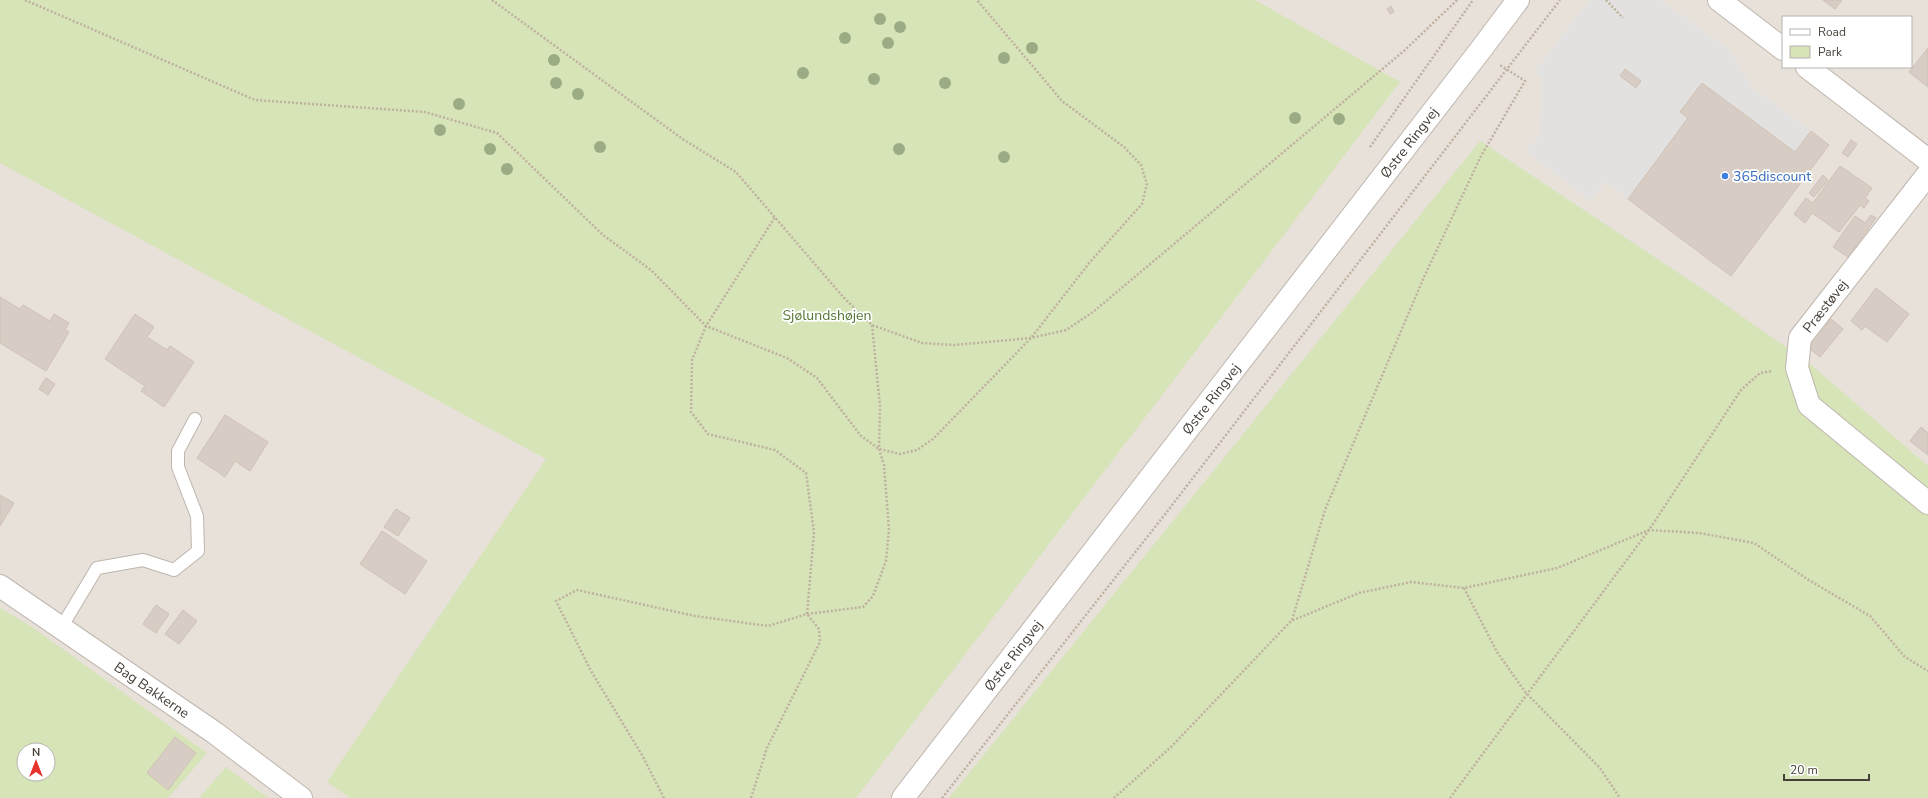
<svg xmlns="http://www.w3.org/2000/svg" width="1928" height="798" font-family="'Nunito Sans',sans-serif">
<rect width="100%" height="100%" fill="#f4f0eb"/>
<path fill="#e7e1d9" fill-rule="evenodd" d="M0,0H1928V798H0ZM1783,17H1911V67H1783ZM24,750H48V774H24Z"/>
<g fill="#d6e4b7" fill-rule="evenodd">
<path d="M0,0H1255L1400,82L856,798H350L327,782L546,459L0,163Z"/>
<path d="M1480,141L1710,294L1810,364L1928,466V798H949Z"/>
<path d="M0,608L32,627L207,753L168,798H0ZM24,750H48V774H24Z"/>
<path d="M226,767L268,798H199Z"/>
</g>
<path fill="#e3e1df" d="M1589,0H1661L1730,50L1752,87L1811,131L1795,152L1702,83L1680,111L1688,118L1628,199L1606,182L1590,201L1526,151L1540,135L1542,79L1534,72Z"/>
<g fill="#d8cdc4" stroke="#cfc1b5">
<path d="M1823,0H1842L1835,9Z"/>
<path d="M1391,6L1394,12L1390,14L1387,9Z"/>
<path d="M1928,48V87L1909,72Z"/>
<path d="M1625,69L1641,81L1636,88L1620,76Z"/>
<path d="M1702,83L1795,152L1811,131L1829,145L1731,276L1628,199L1688,118L1680,112Z"/>
<path d="M1851,140L1857,144L1848,157L1842,153Z"/>
<path d="M1840,166L1872,188L1865,198L1869,201L1864,208L1860,205L1839,232L1812,213L1805,223L1794,214L1806,198L1813,203Z"/>
<path d="M1823,175L1828,180L1814,197L1809,193Z"/>
<path d="M1871,215L1876,218L1848,257L1833,247L1855,216L1865,223Z"/>
<path d="M1876,288L1909,314L1887,342L1865,326L1862,330L1851,321Z"/>
<path d="M0,297L20,309L23,305L50,321L54,314L69,323L65,330L69,332L46,371L0,343Z"/>
<path d="M135,314L154,327L147,337L167,350L170,346L194,362L164,407L141,391L145,386L105,359Z"/>
<path d="M1831,319L1843,329L1820,357L1809,348Z"/>
<path d="M46,378L55,384L48,395L39,389Z"/>
<path d="M225,415L268,442L250,471L235,461L225,477L197,458Z"/>
<path d="M1921,427L1928,433V455L1910,441Z"/>
<path d="M0,495L14,503L0,526Z"/>
<path d="M396,509L410,518L398,536L384,527Z"/>
<path d="M382,531L427,561L405,594L360,564Z"/>
<path d="M156,605L169,614L156,633L143,624Z"/>
<path d="M183,610L197,621L179,644L165,634Z"/>
<path d="M175,737L196,753L168,790L147,773Z"/>
</g>
<g fill="none" stroke-linecap="round" stroke-linejoin="round">
<defs>
<path id="service" d="M61,628L97,568L143,560L174,570L198,551L197,516L178,467V451L195,419"/>
<g id="minor">
<path d="M1719,0L1783,49"/>
<path d="M1807,67L1928,160"/>
<path d="M1928,174L1800,338L1797,368L1809,405L1928,503"/>
<path id="s1" d="M0,586L215,733L301,798"/>
</g>
<g id="tertiary">
<path id="s2" d="M903,798L1479,52L1518,0"/>
</g>
</defs>
<use href="#service" stroke="#bfb6ae" stroke-width="14"/>
<use href="#minor" stroke="#bfb6ae" stroke-width="24"/>
<use href="#tertiary" stroke="#bfb6ae" stroke-width="24"/>
<g stroke="#bfb0a0" stroke-width="2.5" stroke-dasharray="2 2" stroke-linecap="butt">
<path d="M25,0L255,100L425,112L497,133L603,235L651,270L706,326L787,358L817,378L861,436L879,449L900,454L917,450L933,439L1031,338L1090,262L1142,204L1147,184L1141,165L1124,147L1062,101L977,0"/>
<path d="M492,0L684,140L736,172L844,298L872,325L922,343L954,345L1031,338L1066,330L1093,312L1405,50L1457,0"/>
<path d="M1606,0L1623,18"/>
<path d="M1370,147L1473,0"/>
<path d="M1464,588L1497,652L1526,693L1600,768L1620,798"/>
<path d="M807,614L863,607L873,596L886,561L889,530L884,465L879,449L880,406L872,325"/>
<path d="M1292,620L1325,510L1424,277L1481,156L1525,81L1500,65"/>
<path d="M664,798L642,755L591,671L556,601L577,590L695,616L768,626L807,614L814,532L806,473L775,450L708,434L691,412L692,360L706,326L775,217"/>
<path d="M751,798L767,748L820,642L819,629L807,614"/>
<path d="M942,798L1166,513L1560,0"/>
<path d="M1114,798L1171,747L1291,621L1359,593L1411,582L1464,588L1557,568L1649,530L1699,533L1754,543L1807,579L1870,616L1905,657L1928,671"/>
<path d="M1450,798L1649,530L1741,390L1760,373L1772,371"/>
</g>
<use href="#service" stroke="#fff" stroke-width="12"/>
<use href="#minor" stroke="#fff" stroke-width="22"/>
<use href="#tertiary" stroke="#fff" stroke-width="22"/>
</g>
<g fill="#9bac85">
<circle cx="880" cy="19" r="6"/>
<circle cx="900" cy="27" r="6"/>
<circle cx="845" cy="38" r="6"/>
<circle cx="888" cy="43" r="6"/>
<circle cx="1032" cy="48" r="6"/>
<circle cx="1004" cy="58" r="6"/>
<circle cx="554" cy="60" r="6"/>
<circle cx="803" cy="73" r="6"/>
<circle cx="874" cy="79" r="6"/>
<circle cx="556" cy="83" r="6"/>
<circle cx="945" cy="83" r="6"/>
<circle cx="578" cy="94" r="6"/>
<circle cx="459" cy="104" r="6"/>
<circle cx="1295" cy="118" r="6"/>
<circle cx="1339" cy="119" r="6"/>
<circle cx="440" cy="130" r="6"/>
<circle cx="600" cy="147" r="6"/>
<circle cx="490" cy="149" r="6"/>
<circle cx="899" cy="149" r="6"/>
<circle cx="1004" cy="157" r="6"/>
<circle cx="507" cy="169" r="6"/>
</g>
<circle fill="#3f7fe0" stroke="#fff" stroke-width="1.5" cx="1725" cy="176" r="4"/>
<g text-anchor="middle" stroke-width="3.5" stroke-linejoin="round" paint-order="stroke">
<g font-size="14" fill="#474039" stroke="#fff">
<text dy="5" stroke="none"><textPath href="#s2" startOffset="828">Østre Ringvej</textPath></text>
<text transform="translate(1825 306) rotate(-52)" y="5">Præstøvej</text>
<text dy="5" stroke="none"><textPath href="#s2" startOffset="504">Østre Ringvej</textPath></text>
<text dy="5" stroke="none"><textPath href="#s2" startOffset="180">Østre Ringvej</textPath></text>
<text dy="5" stroke="none"><textPath href="#s1" startOffset="184">Bag Bakkerne</textPath></text>
</g>
<g font-size="14" fill="#366cbe" stroke="#fff" text-anchor="start">
<text x="1733" y="181">365discount</text>
</g>
<g font-size="14" fill="#537531" stroke="#fff">
<text x="827" y="320">Sjølundshøjen</text>
</g>
</g>
<rect x="1782" y="16" width="130" height="52" fill="#ffffff" stroke="#b5b3b0"/>
<rect x="1790" y="29" width="20" height="6" fill="#ffffff" stroke="#b5b3b0"/>
<text x="1818" y="36" font-size="12" fill="#474039">Road</text>
<rect x="1790" y="46" width="20" height="12" fill="#d6e4b7" stroke="#b5b3b0"/>
<text x="1818" y="56" font-size="12" fill="#474039">Park</text>
<g transform="translate(36 762)"><circle r="19" fill="#ffffff" stroke="#b5b3b0"/>
<path d="M0-3L7 15L0 10L-7 15Z" fill="#e7322e"/>
<text y="-6" font-size="11" font-weight="bold" text-anchor="middle" fill="#474039">N</text>
</g>
<path d="M1784 774v6h85v-6" fill="none" stroke="#474039" stroke-width="2"/>
<text x="1790" y="774" font-size="12" fill="#474039" stroke="#ffffff" stroke-width="3" paint-order="stroke">20 m</text>
</svg>
